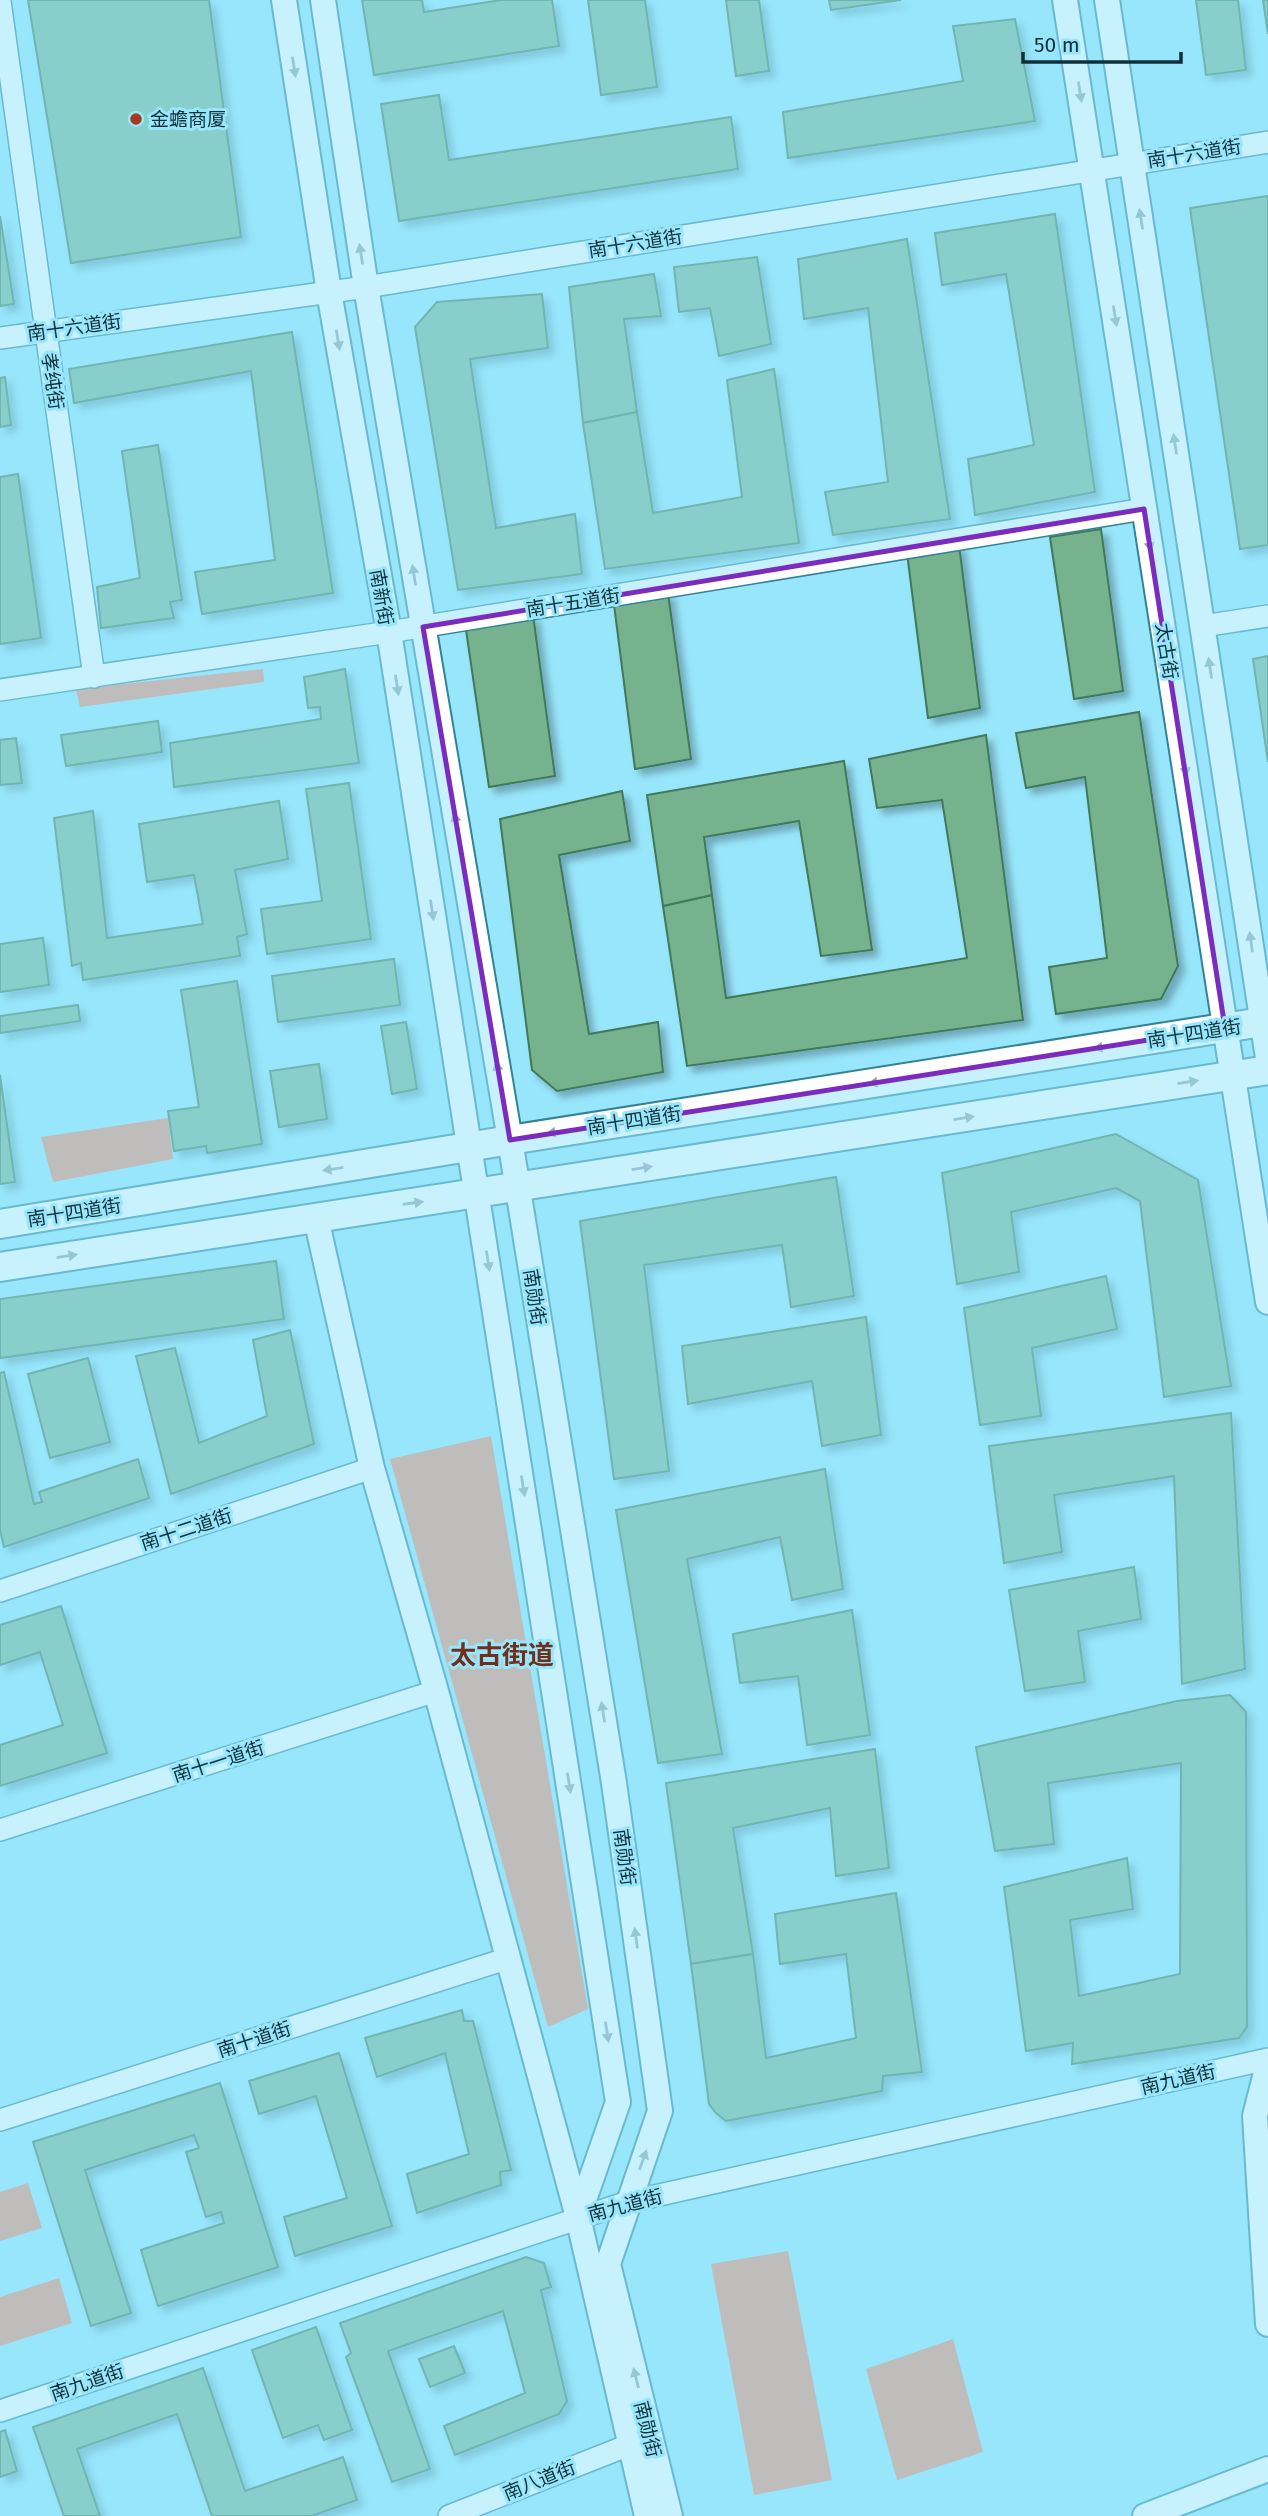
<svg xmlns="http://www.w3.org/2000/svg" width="1268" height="2516" font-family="'Fira Sans','Noto Sans SC',sans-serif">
<defs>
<filter id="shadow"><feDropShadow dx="6" dy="6" stdDeviation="3.5" flood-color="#0004"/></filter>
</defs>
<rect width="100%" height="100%" fill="#98e6fc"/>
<g fill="#f08d70">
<path d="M263,669L264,682L80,707L76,689Z"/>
<path d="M168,1118L173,1159L53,1182L41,1137Z"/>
<path d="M491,1436L588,2009L548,2027L390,1459Z"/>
<path d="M28,2183L42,2228L0,2241V2192Z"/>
<path d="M788,2251L832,2480L754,2495L711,2264Z"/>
<path d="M59,2278L72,2323L0,2346V2297Z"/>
<path d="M953,2339L983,2452L897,2480L866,2369Z"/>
</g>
<g fill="#76b28e" stroke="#3f7a59" stroke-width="2" filter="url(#shadow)">
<path d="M28,0H209L241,237L71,263Z"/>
<path d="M362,0H422L424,12L501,0H552L559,46L374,75Z"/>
<path d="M588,0H645L657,87L601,95Z"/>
<path d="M726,0H759L769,71L736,76Z"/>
<path d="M829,0H901L831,10Z"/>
<path d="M1196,0H1238L1246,70L1206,75Z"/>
<path d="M1263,0H1268V34Z"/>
<path d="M1015,19L1035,121L788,158L783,112L963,81L953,26Z"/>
<path d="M439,95L449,160L731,117L738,169L399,221L381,104Z"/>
<path d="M1268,196V545L1240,549L1190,208Z"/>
<path d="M1055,214L1095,492L975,515L968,459L1034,445L1006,274L942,285L935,233Z"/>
<path d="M0,216L14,304L0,306Z"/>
<path d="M907,239L950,519L833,535L825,492L888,482L868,308L804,319L798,259Z"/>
<path d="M757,257L771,344L719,356L710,308L679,312L674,267Z"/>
<path d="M654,274L661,316L624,319L637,412L583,423L569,287Z"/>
<path d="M542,294L548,348L470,359L496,528L575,514L582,574L458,590L415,327L437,302Z"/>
<path d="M292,332L333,593L202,614L195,572L275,560L251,371L74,403L69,369Z"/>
<path d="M774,369L799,543L605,569L583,423L637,412L653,513L742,497L727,380Z"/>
<path d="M5,377L11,425L0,427V378Z"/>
<path d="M158,445L182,600L170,602L174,618L101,628L97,587L140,578L122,451Z"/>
<path d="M18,474L41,638L0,644V477Z"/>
<path d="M1101,529L1123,691L1074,699L1050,537Z"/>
<path d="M959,545L980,708L928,718L907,553Z"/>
<path d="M668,593L691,759L635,769L613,597Z"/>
<path d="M533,615L555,776L489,787L466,630Z"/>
<path d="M1268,656V762L1253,659Z"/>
<path d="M345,669L359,763L174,787L170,743L321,719L320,707L308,708L304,677Z"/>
<path d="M1139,712L1178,966L1161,999L1056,1014L1049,967L1107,958L1085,777L1026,788L1016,733Z"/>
<path d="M158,721L162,752L66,766L61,735Z"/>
<path d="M986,735L1023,1020L687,1066L663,906L712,895L726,998L967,958L942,800L877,808L869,759Z"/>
<path d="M16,738L22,783L0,785V740Z"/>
<path d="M844,761L872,950L821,956L799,821L704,837L712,895L663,906L647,795Z"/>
<path d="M349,783L371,939L267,954L261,909L322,901L306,789Z"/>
<path d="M622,791L630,841L559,855L589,1034L658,1022L663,1072L557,1091L532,1070L500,819Z"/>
<path d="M279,801L288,859L235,870L247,934L237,937L240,956L83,980L81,963L72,966L54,818L93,811L107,938L203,924L194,875L147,882L139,824Z"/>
<path d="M43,938L49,985L0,992V944Z"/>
<path d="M394,959L400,1005L278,1022L272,976Z"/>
<path d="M237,981L262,1144L207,1153L206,1146L174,1151L168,1111L199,1107L181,990Z"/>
<path d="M78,1005L80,1021L0,1033V1016Z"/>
<path d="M406,1022L417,1089L392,1094L381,1026Z"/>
<path d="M319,1064L327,1119L279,1127L270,1071Z"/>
<path d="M0,1075L15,1182L0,1184Z"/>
<path d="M1116,1134L1198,1180L1231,1386L1164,1397L1140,1201L1116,1188L1011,1212L1019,1272L957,1284L942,1173Z"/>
<path d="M836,1177L854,1296L791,1307L782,1245L644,1265L669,1471L614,1479L580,1221Z"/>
<path d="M276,1261L284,1319L0,1358V1299Z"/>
<path d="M1106,1276L1117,1329L1032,1348L1041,1416L980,1425L964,1308Z"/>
<path d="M866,1317L881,1435L822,1446L812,1381L688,1404L682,1346Z"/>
<path d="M290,1330L314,1444L171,1494L136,1356L175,1348L199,1443L267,1416L253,1340Z"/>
<path d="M88,1358L110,1442L50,1458L28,1374Z"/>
<path d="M4,1372L34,1504L42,1502L39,1492L138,1459L149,1498L4,1547L0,1530V1373Z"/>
<path d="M1231,1413L1245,1669L1182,1684L1174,1476L1054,1495L1062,1552L1004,1563L989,1446Z"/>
<path d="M825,1469L843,1589L792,1600L780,1537L687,1559L722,1754L658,1763L616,1510Z"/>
<path d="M1134,1567L1141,1619L1078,1631L1085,1682L1025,1691L1009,1590Z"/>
<path d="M61,1606L107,1753L0,1786V1745L63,1725L40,1652L0,1665V1625Z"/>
<path d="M852,1610L870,1735L807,1745L798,1676L740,1683L733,1634Z"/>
<path d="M1230,1695L1246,1712L1247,2027L1239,2038L1072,2064L1073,2043L1026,2051L1004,1887L1127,1858L1133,1909L1070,1920L1079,1996L1180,1974L1181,1763L1048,1783L1054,1844L995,1851L976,1747L1177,1701Z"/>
<path d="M875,1749L889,1868L836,1876L830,1808L733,1828L753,1954L691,1964L666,1783Z"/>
<path d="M896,1893L922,2072L883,2076L882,2091L726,2121L716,2113L709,2104L691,1964L753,1954L766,2058L856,2038L846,1954L780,1964L775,1914Z"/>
<path d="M462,2010L464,2021H473L511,2170L500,2172L501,2185L417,2213L407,2174L469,2154L445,2053L377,2077L365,2038Z"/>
<path d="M339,2053L392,2226L295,2256L284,2217L347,2198L316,2096L259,2114L249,2081Z"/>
<path d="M220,2083L278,2267L158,2306L141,2250L224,2223L221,2212L206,2217L186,2152L199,2148L194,2135L85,2170L131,2313L91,2326L33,2142Z"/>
<path d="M526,2257L544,2263L551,2287L541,2290L567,2401L559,2414L455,2455L444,2426L525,2393L503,2311L388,2351L430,2469L392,2482L346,2357L351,2353L340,2323Z"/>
<path d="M316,2327L352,2430L324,2440L318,2425L283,2438L252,2350Z"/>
<path d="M454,2346L465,2373L430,2387L419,2359Z"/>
<path d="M203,2368L245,2491L343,2457L357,2500L311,2516H212L177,2414L77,2449L100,2516H64L33,2427Z"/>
<path d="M5,2430L17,2471L0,2477V2432Z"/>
</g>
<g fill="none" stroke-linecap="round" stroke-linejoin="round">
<defs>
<g id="tertiary">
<path d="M0,1L94,677"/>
<path d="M0,338L366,287L1268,142"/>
<path d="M1203,626L1268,616"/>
<path d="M0,690L389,632L1144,509"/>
<path d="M0,1591L372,1468"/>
<path d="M0,1830L436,1691"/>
<path d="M0,2120L509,1958"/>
<path d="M0,2411L628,2202L1268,2059"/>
<path d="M449,2516L629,2445"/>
</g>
<g id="secondary">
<path d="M284,0L329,292L389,632L618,2102L578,2217L647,2516"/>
<path d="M323,0L366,287L510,1140L614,1783L660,2111L608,2264L670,2516"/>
<path d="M1065,0L1268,1302"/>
<path d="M1107,0L1268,1058"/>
<path d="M316,1218L372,1468L436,1691L578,2217"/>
<path d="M1268,2065L1255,2116L1268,2324"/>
<path d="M1145,2516L1268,2469"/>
</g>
<g id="primary">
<path d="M0,1224L510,1140L1268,1021"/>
<path d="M0,1267L1268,1070"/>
</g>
</defs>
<use href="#tertiary" stroke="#338397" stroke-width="24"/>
<use href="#secondary" stroke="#338397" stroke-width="28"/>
<use href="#primary" stroke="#338397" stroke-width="32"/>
<use href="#tertiary" stroke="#fff" stroke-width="21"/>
<use href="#secondary" stroke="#fff" stroke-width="24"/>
<use href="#primary" stroke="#fff" stroke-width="28"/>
</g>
<defs><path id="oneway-solid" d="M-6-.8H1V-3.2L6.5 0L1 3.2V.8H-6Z" transform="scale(1.75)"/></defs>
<g fill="#93a2a6">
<use href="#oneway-solid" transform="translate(294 67) rotate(81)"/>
<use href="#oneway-solid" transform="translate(1080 92) rotate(81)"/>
<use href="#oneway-solid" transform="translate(1141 219) rotate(-99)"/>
<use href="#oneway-solid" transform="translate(361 254) rotate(-99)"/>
<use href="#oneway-solid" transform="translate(1115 316) rotate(81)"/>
<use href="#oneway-solid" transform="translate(338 340) rotate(80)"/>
<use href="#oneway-solid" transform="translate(1175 444) rotate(-99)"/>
<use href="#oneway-solid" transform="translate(1149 541) rotate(81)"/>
<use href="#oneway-solid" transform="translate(414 575) rotate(-99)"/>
<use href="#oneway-solid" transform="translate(1210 668) rotate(-99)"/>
<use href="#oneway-solid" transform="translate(397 685) rotate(81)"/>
<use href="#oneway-solid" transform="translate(1185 766) rotate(81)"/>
<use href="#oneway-solid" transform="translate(456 823) rotate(-100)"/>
<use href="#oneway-solid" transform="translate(432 910) rotate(81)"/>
<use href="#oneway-solid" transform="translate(1251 942) rotate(-98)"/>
<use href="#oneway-solid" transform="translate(1104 1047) rotate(171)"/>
<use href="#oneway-solid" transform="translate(498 1072) rotate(-100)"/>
<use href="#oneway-solid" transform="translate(879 1082) rotate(171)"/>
<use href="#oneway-solid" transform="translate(1188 1082) rotate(-9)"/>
<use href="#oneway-solid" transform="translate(964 1118) rotate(-9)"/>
<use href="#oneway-solid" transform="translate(557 1132) rotate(171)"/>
<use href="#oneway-solid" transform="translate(642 1168) rotate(-9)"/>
<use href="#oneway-solid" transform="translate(333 1169) rotate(171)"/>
<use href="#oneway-solid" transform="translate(413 1203) rotate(-8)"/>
<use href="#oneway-solid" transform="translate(67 1256) rotate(-9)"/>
<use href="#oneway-solid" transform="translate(488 1261) rotate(81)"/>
<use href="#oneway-solid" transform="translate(523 1486) rotate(81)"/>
<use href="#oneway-solid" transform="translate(603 1712) rotate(-99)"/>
<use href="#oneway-solid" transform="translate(569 1783) rotate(81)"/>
<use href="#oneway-solid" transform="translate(636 1938) rotate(-98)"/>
<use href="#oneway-solid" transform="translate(607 2032) rotate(81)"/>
<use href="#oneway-solid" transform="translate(643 2160) rotate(-70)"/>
<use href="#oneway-solid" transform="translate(636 2378) rotate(-104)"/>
</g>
<path d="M0 0H1268V2516H0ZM1144,509L1225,1028L510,1140L423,627Z" fill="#98e6fc" fill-opacity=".55" fill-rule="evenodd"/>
<path fill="none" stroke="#7b2cbf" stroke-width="5" stroke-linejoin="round" d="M1144,509L1225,1028L510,1140L423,627Z"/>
<circle fill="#a43c1b" stroke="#98e6fc" stroke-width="2.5" cx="136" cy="119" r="7"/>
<g text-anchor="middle" stroke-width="6" stroke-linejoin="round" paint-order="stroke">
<g font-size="19" fill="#0f3039" stroke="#98e6fc" text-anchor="start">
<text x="150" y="126">金蟾商厦</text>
</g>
<g font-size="19" fill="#0f3039" stroke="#98e6fc">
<text transform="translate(1194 153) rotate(-9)" y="7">南十六道街</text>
<text transform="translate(635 243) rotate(-9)" y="7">南十六道街</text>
<text transform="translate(74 327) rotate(-8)" y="7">南十六道街</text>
<text transform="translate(53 381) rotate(82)" y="7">孝纯街</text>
<text transform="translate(382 597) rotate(80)" y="7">南新街</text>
<text transform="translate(573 602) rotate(-9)" y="7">南十五道街</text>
<text transform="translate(1167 651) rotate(81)" y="7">太古街</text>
<text transform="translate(1194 1033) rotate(-9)" y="7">南十四道街</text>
<text transform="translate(634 1120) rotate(-9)" y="7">南十四道街</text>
<text transform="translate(74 1212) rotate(-9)" y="7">南十四道街</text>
<text transform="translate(535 1297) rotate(81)" y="7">南勋街</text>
<text transform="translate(186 1529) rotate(-18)" y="7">南十二道街</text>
<text transform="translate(218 1761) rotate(-18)" y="7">南十一道街</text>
<text transform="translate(625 1857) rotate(82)" y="7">南勋街</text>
<text transform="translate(254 2039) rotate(-18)" y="7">南十道街</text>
<text transform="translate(1178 2079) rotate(-13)" y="7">南九道街</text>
<text transform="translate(625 2205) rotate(-15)" y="7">南九道街</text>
<text transform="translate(87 2382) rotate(-19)" y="7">南九道街</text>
<text transform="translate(648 2429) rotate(76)" y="7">南勋街</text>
<text transform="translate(539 2480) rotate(-22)" y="7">南八道街</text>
</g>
<g font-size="26" font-weight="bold" fill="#712e1a" stroke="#98e6fc">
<text x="502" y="1664">太古街道</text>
</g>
</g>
<path d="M1023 52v10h158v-10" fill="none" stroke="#0f3039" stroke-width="3.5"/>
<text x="1034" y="52" font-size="21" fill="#0f3039" stroke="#98e6fc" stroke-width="5" paint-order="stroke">50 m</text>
</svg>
